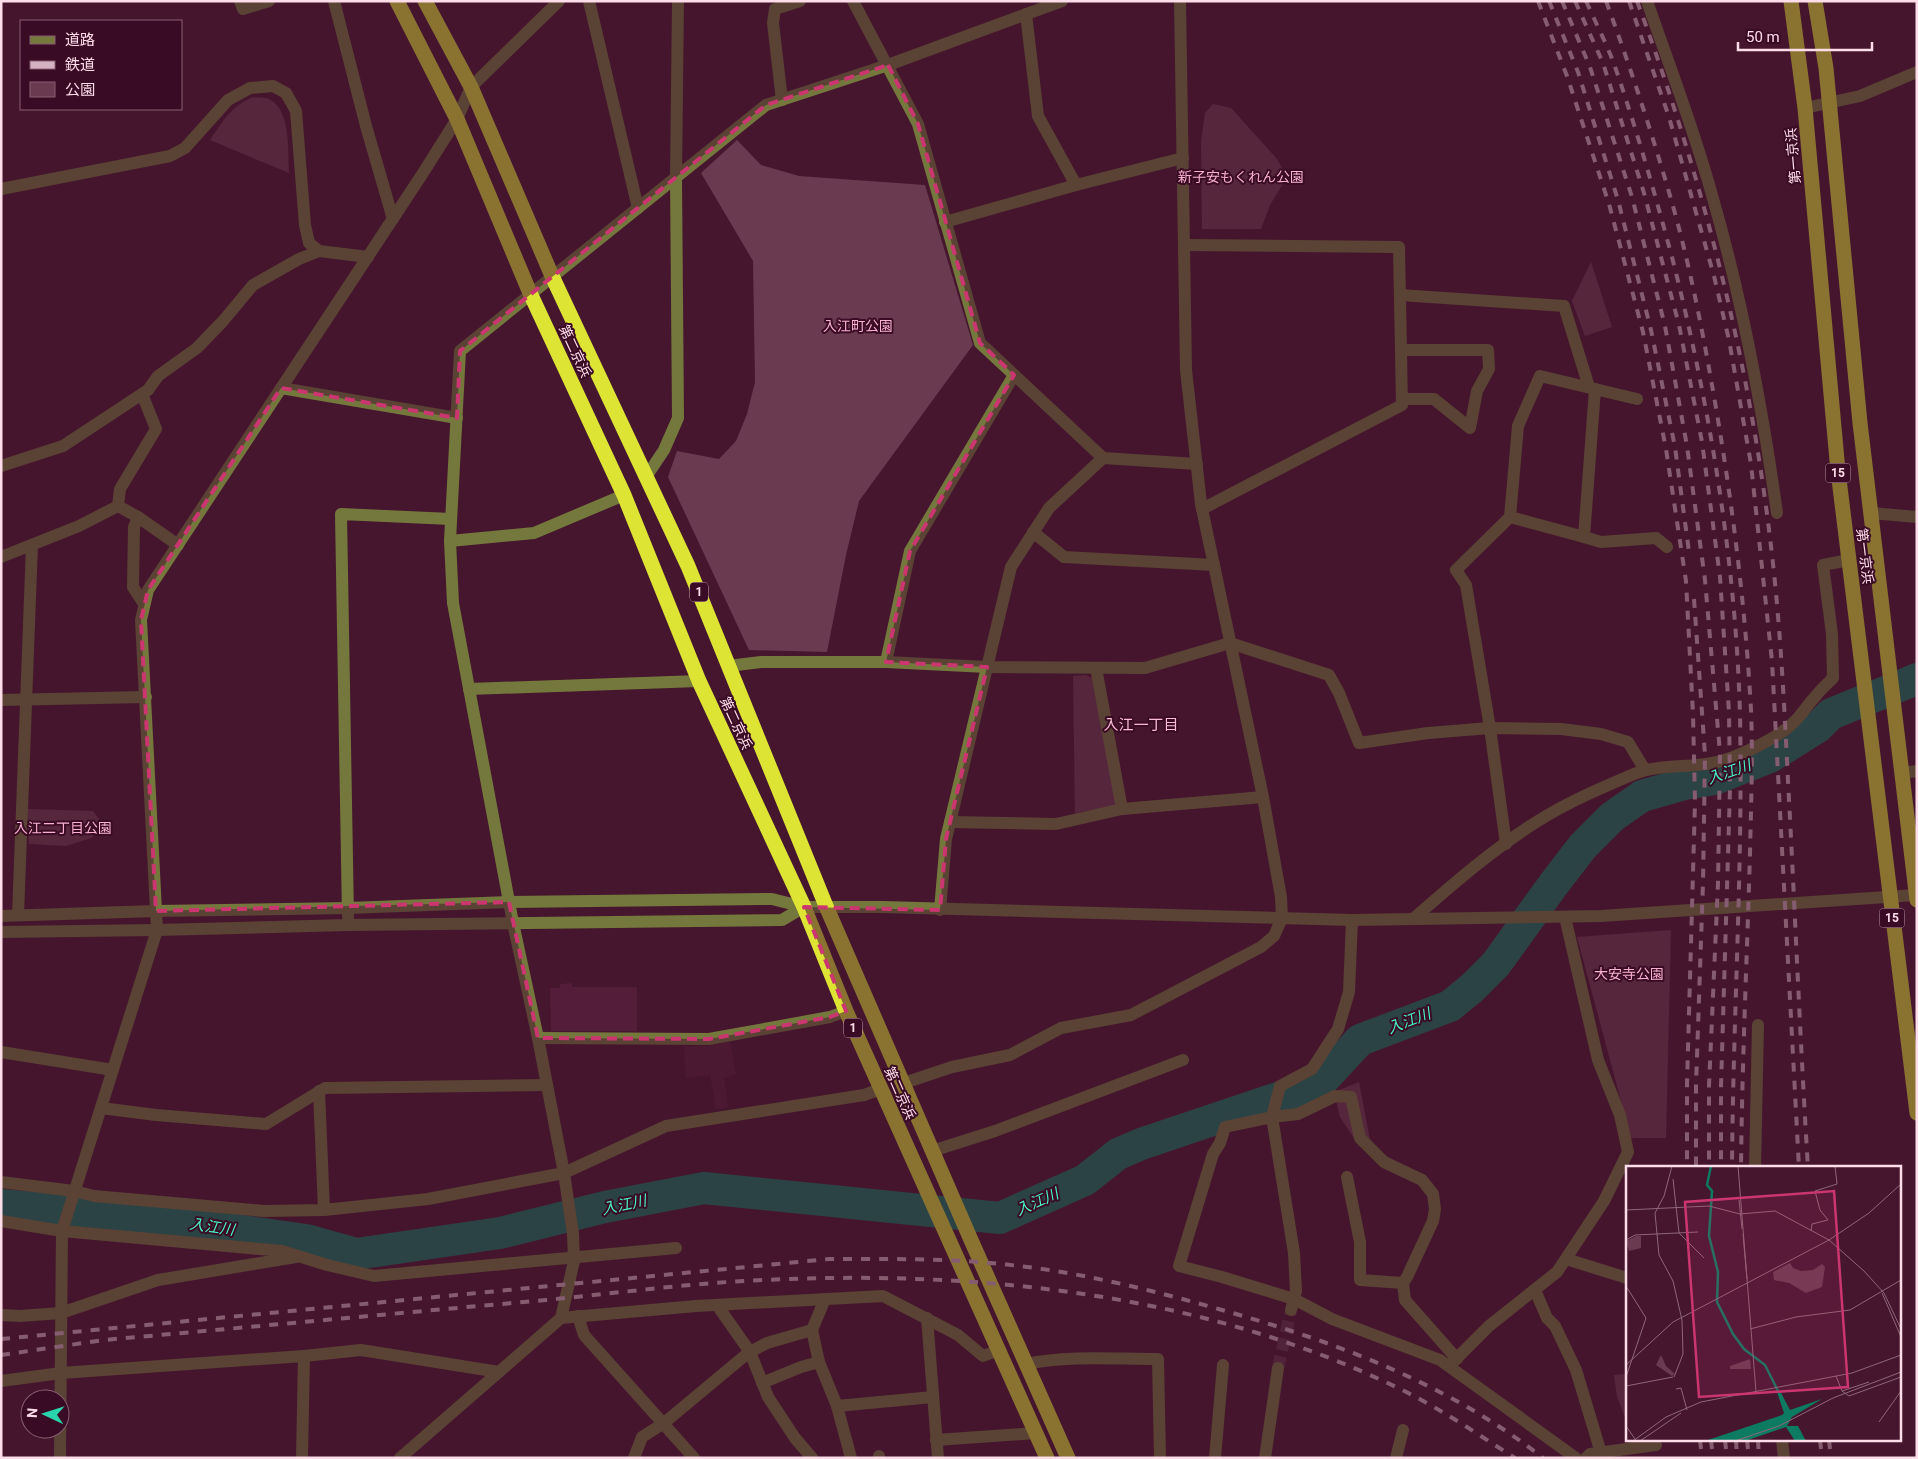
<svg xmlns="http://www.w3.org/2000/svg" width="1918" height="1459" font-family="Roboto,'Noto Sans JP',sans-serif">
<rect width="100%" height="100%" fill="#45162e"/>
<g fill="#541d39">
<path d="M572,983V987H637V1031H551L550,988H560V984Z"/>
<path d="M730,1042L736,1074L724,1078L728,1107L716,1109L710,1075L686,1078L684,1047L708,1046Z"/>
</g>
<g fill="#6a3a50">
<path d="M253,97C258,98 265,97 269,99C291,109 288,153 289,173L210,140C224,120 230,107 253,97Z"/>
<path d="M1213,104L1231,108L1277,159L1287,177L1270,205L1261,229H1202L1201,141L1205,113Z"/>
<path d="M737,140L761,165L799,176L925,185L973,345L859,501L846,555L827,652L749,650L668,477L677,451L719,459L736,441L747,414L755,382L753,261L701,173Z"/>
<path d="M1591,262L1612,327L1585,336L1572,301Z"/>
<path d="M1086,675L1092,678L1117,805L1075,813L1073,676Z"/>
<path d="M27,809L93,811L99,819V830L91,838L66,846L29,844Z"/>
<path d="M1671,930L1666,1138H1631L1577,937Z"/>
<path d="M1359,1082L1370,1140L1359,1146L1340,1117L1334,1092Z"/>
<path d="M1627,1374V1422L1617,1397L1614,1375Z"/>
</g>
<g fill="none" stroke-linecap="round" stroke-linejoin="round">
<path stroke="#0d7a62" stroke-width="32" d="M1,1205L157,1219L306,1240L356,1254L500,1233L605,1207L704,1188L1000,1218L1085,1180L1118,1154L1141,1144L1319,1084L1360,1040L1450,1006L1472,988L1496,964L1553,885L1583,846L1612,817L1642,796L1684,784L1715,779L1770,757L1818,727L1831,714L1917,679"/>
<path stroke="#61344a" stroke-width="12" stroke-dasharray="12 6" stroke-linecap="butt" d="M1278,1368L1291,1310"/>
<g stroke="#74783c" stroke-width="12">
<path d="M240,1L243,9L269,1"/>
<path d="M334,1L366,126L393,219"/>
<path d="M589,1L638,208"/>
<path d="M853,1L918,124L980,343L1103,458L1197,464"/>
<path d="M1647,1C1669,65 1694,129 1712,195C1742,299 1762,405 1777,513"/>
<path d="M1026,14L1038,116L1076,185"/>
<path d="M782,100L773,23L775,9L800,1"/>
<path d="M1805,108L1860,96L1917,72"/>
<path d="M1,189L170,156L185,148L228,100L250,88L273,86L286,93L296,111L305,225L309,243L319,251L368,257"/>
<path d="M945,222L1076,185L1183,158"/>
<path d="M1184,245L1399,247L1402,405L1202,509"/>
<path d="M1400,295L1564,306L1589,387"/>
<path d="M1401,350H1488L1489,369L1477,391L1470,428L1434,399H1402"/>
<path d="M281,388L457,418"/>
<path d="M1,466L63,446L148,390L158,376L197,348L223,321L253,285L299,259L319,251"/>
<path d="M646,477L664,450L678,418L676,178L678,1"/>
<path d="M118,506L120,489L156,429L142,394"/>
<path d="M118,506L138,517L178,545"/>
<path d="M1871,513L1917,517"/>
<path d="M138,517L134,527L133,587L144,604"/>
<path d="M1510,517L1584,537L1595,389"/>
<path d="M1033,532L1064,557L1214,565"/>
<path d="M1584,537L1601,542L1656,538L1667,547"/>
<path d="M450,541L534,533L624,495"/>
<path d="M1,557L79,526L118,506"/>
<path d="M886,662L910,551L1014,375"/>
<path d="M728,666L761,662H886L987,667L1145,668L1230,643L1329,675L1339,693L1359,743L1428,733L1490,728L1561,729L1601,734L1628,742L1645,770"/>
<path d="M1096,668L1122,809"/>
<path d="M469,689L699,681"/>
<path d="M1,700L146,697"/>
<path d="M1902,773L1917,771"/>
<path d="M950,822L1056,824L1122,809L1263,797"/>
<path d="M1506,844L1490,728L1466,585L1456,570L1510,517L1518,426L1540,376L1637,399"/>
<path d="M940,910L946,839L1011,567L1049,508L1103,458"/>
<path d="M18,915L32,545"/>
<path d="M1,916L156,911L348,908L509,902L772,899L804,907H882L1352,920L1601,916L1916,895"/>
<path d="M348,917L341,514L451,519"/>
<path d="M1413,919C1453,884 1493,849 1538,821C1568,802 1601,788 1634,774C1659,764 1686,768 1712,763C1733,760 1778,738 1793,723C1802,715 1807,705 1815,697C1820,690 1827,684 1833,678L1832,634L1823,565L1849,560"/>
<path d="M1,932L157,930L347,925L782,920L804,907"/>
<path d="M538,1038L709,1039L830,1017L846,1011"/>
<path d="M1,1052L113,1070"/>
<path d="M904,1083L952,1067L1010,1055L1061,1028L1131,1015L1261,947L1274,936L1282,918L1281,897L1263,797L1201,504L1186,370L1180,1"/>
<path d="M319,1091L324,1210"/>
<path d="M101,1108L156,1115L266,1124L325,1088L547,1085"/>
<path d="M932,1151L995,1131L1183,1060"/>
<path d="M1755,1168L1758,1025"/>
<path d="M1347,1177L1360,1242V1280L1403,1283"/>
<path d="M1,1182L74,1191L94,1196L264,1211L324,1210L428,1199L564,1173L666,1126L864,1095L881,1089"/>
<path d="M1,1221L62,1231L282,1251L327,1265L374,1276L676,1248"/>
<path d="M1566,1259L1627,1278"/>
<path d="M1535,1290L1547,1318L1555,1326L1576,1370L1601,1453"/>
<path d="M717,1305L750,1352L768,1397L795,1438L812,1458"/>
<path d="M1291,1310L1296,1291L1294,1253L1272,1117L1280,1086L1312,1069L1338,1029L1349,992L1352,920"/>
<path d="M1,1315L20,1316L61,1313L158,1280L296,1257"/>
<path d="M578,1316L584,1335L694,1458"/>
<path d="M561,1318L696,1306L883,1296L958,1335L983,1356L999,1350"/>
<path d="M927,1318L938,1458"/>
<path d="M812,1330L819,1362L837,1406L851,1458"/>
<path d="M1457,1359L1405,1300L1403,1283L1407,1277L1433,1221L1435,1209L1433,1194L1422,1180L1384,1162L1360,1138L1351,1097L1335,1096L1298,1114L1272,1117L1225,1127L1220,1143L1213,1154L1179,1266L1222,1277L1294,1299L1332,1319L1440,1360L1576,1458"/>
<path d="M1026,1364C1069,1355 1114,1359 1158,1359L1160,1458"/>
<path d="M1451,1364L1489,1326L1557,1272L1604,1201L1628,1152L1620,1115L1598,1060L1565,917"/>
<path d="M1,1381L61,1373L304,1356L361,1350L499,1372"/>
<path d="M762,1383L801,1367L819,1362"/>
<path d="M837,1406L933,1397"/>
<path d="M936,1440L1036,1433"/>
<path d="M1782,1440L1784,1458"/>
<path d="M879,1456V1458"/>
<path d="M60,1458L62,1231L157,930L141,620L148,590L423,173L457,119L471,87L559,1"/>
<path d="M302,1458L304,1356"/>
<path d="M400,1458L561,1318L574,1261L573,1234L564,1173L538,1038L513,923L453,603L450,541L460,351L766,105L888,65L1062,1"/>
<path d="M634,1458L642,1437L664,1423L748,1353L767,1343L812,1330L825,1299"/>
<path d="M1215,1458L1223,1365"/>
<path d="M1265,1458L1278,1368"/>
<path d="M1396,1458L1403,1430"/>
<path d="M1586,1458L1590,1454L1656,1445"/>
</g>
<g stroke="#dde434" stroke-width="15">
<path d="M397,1L457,119L530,293L624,495L699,681L804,907L846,1011L1047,1458"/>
<path d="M425,1L471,87L552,276L688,566L826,906L971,1240L1068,1458"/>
<path d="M1791,1L1805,108L1838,471L1917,1113"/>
<path d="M1815,1L1826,68L1860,423L1917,900"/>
</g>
<g stroke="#d5b2c1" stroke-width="4" stroke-dasharray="9 9" stroke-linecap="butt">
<path d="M1538,1L1567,76L1609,204L1643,332L1666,449L1686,581L1693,714L1695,802L1687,1084V1168"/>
<path d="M1549,1L1578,72L1618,200L1651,330L1675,447L1689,552"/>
<path d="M1562,1L1590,67L1632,197L1665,326L1687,446L1705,580L1720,753L1718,883L1709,1086V1168"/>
<path d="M1575,1L1603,63L1644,193L1679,325L1702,442L1720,577L1729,712L1730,789L1721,1086V1168"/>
<path d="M1586,1C1595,21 1605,41 1613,61C1636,127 1655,194 1673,261C1710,407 1736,564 1740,715C1743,866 1733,1017 1732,1168"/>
<path d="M1606,1C1628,61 1648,121 1666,182C1686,248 1700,317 1712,385C1731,492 1745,601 1751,710C1753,757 1751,805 1750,853C1747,958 1742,1063 1741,1168"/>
<path d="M1629,1L1669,117L1714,276L1729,340L1751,464L1772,661L1799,1168"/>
<path d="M1637,1C1701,174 1748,354 1770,538C1780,618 1784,700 1788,781C1795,910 1800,1039 1808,1168"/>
<path d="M1694,599L1705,755L1703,883L1696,1085V1168"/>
<path d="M1,1339L829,1259C891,1259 957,1258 1019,1266C1088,1274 1155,1291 1222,1310C1336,1342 1449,1384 1543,1458"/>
<path d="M1,1355L104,1340C251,1327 399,1313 546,1300C618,1293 691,1283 764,1280C977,1270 1201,1293 1396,1387C1438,1407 1476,1433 1515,1458"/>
<path d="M1700,1440L1702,1458"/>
<path d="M1711,1440L1713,1458"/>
<path d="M1725,1440L1727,1458"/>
<path d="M1736,1440L1737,1458"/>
<path d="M1747,1440L1749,1458"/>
<path d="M1758,1440L1759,1458"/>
<path d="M1820,1440L1822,1458"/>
<path d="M1829,1440L1831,1458"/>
</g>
</g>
<path d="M0 0H1918V1459H0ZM888,65L918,124L980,343L1014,375L910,551L886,662L987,667L946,839L940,910L804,907L846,1011L830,1017L709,1039L538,1038L509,902L156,911L141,620L148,590L281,388L457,418L460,351L766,105Z" fill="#45162e" fill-opacity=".55" fill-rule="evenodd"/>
<path fill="none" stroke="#cb3670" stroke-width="4" stroke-dasharray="10 6" stroke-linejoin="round" d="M888,65L918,124L980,343L1014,375L910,551L886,662L987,667L946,839L940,910L804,907L846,1011L830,1017L709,1039L538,1038L509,902L156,911L141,620L148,590L281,388L457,418L460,351L766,105Z"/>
<g text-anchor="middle" stroke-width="4" stroke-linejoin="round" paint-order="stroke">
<g fill="#3a0b24" stroke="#c29eaf" stroke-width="1">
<rect x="1825.5" y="463.5" width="25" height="19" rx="4"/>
<rect x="690" y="582.5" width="18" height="19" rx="4"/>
<rect x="1879.5" y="908.5" width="25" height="19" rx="4"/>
<rect x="844" y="1018.5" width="18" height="19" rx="4"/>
</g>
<g font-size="12" font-weight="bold" fill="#fdddea">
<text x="1838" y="477">15</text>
<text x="699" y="596">1</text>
<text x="1892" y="922">15</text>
<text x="853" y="1032">1</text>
</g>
<g font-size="14" fill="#fdddea" stroke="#3a0b24">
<text transform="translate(1793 156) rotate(-95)" y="5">第一京浜</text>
<text transform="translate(575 351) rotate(65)" y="5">第二京浜</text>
<text transform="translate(1865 556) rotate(83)" y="5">第一京浜</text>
<text transform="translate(736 723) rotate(65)" y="5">第二京浜</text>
<text transform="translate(900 1093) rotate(66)" y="5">第二京浜</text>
</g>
<g font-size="14" fill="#f8b1d0" stroke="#3a0b24">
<text x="1241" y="182">新子安もくれん公園</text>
<text x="858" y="331">入江町公園</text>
<text x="63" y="833">入江二丁目公園</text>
<text x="1629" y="979">大安寺公園</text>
</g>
<g font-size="15" fill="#fabcd6" stroke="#3a0b24">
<text x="1141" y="730">入江一丁目</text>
</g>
<g font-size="15" font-style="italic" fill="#46f4c8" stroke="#3a0b24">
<text transform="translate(1729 772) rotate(-19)" y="5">入江川</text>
<text transform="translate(1409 1021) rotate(-21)" y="5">入江川</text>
<text transform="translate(1037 1202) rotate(-24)" y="5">入江川</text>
<text transform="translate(624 1205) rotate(-12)" y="5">入江川</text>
<text transform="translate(212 1227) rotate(8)" y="5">入江川</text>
</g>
</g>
<g transform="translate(1626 1166)">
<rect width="275" height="275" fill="#45162e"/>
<path d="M10,70H15V82L3,85L0,75ZM164,97L167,102L175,105L187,104L196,98L199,101L196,121L180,127L163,117L148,114L147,106ZM35,189L40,200L49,208L46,210L30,199ZM124,193L125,203H104V200Z" fill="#6a3a50"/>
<path d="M154,225L164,244L196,233L166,251L161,260H172L180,275H169L160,261L119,275H79L156,249L158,247L151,226Z" fill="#0d7a62"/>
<path fill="none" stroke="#0d7a62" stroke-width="2.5" d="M85,0L81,19L86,25L83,70L92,106L91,136L107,168L118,183L139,199L154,229"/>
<path fill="none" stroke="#8f6679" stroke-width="1" d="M46,0L38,30L29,47L33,89L47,115L56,154L57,188L48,211M112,0L130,226M47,13L53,67L78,92M113,34L116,63M0,44L83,40L114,48L149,45L203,74L238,105L258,127L275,163M185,65L186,58L202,54L194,44L189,25L211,18L209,0M117,68L121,113M0,74L9,69L72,66M0,120L20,152L0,211M256,127L275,171M124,163L170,151L224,144L275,114M0,199L47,156L203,74L243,47L275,18M210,210L216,225L243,216M0,220L47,211M50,223L55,222L61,244M216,225L223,230L275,211M253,256L275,225M0,260L9,273M7,275L40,251L75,236L226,207L275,189M14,275L55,247M109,275L153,260L207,232L275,206"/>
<path fill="#cb3670" fill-opacity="0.15" stroke="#cb3670" stroke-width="2.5" d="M208,25L222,221L73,231L59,36Z"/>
<rect width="275" height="275" fill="none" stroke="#fdddea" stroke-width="2.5"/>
</g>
<rect width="1918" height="1459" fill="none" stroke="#fdddea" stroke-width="5"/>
<rect x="20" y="20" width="162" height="90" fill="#3a0b24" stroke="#885f73"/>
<rect x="30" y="36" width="25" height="8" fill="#74783c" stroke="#885f73"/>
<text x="65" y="45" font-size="15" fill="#fdddea">道路</text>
<rect x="30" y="61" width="25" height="8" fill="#d5b2c1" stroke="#885f73"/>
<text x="65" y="70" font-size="15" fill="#fdddea">鉄道</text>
<rect x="30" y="82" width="25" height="15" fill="#6a3a50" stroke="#885f73"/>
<text x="65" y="95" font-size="15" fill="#fdddea">公園</text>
<g transform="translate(45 1414) rotate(274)"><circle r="24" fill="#3a0b24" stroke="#885f73"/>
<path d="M0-4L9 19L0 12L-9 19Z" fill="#29d5ad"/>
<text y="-8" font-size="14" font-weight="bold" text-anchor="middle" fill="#fdddea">N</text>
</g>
<path d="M1738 42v8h134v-8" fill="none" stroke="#fdddea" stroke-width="2.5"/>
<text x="1746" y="42" font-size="15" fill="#fdddea" stroke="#3a0b24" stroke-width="4" paint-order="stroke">50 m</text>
</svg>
